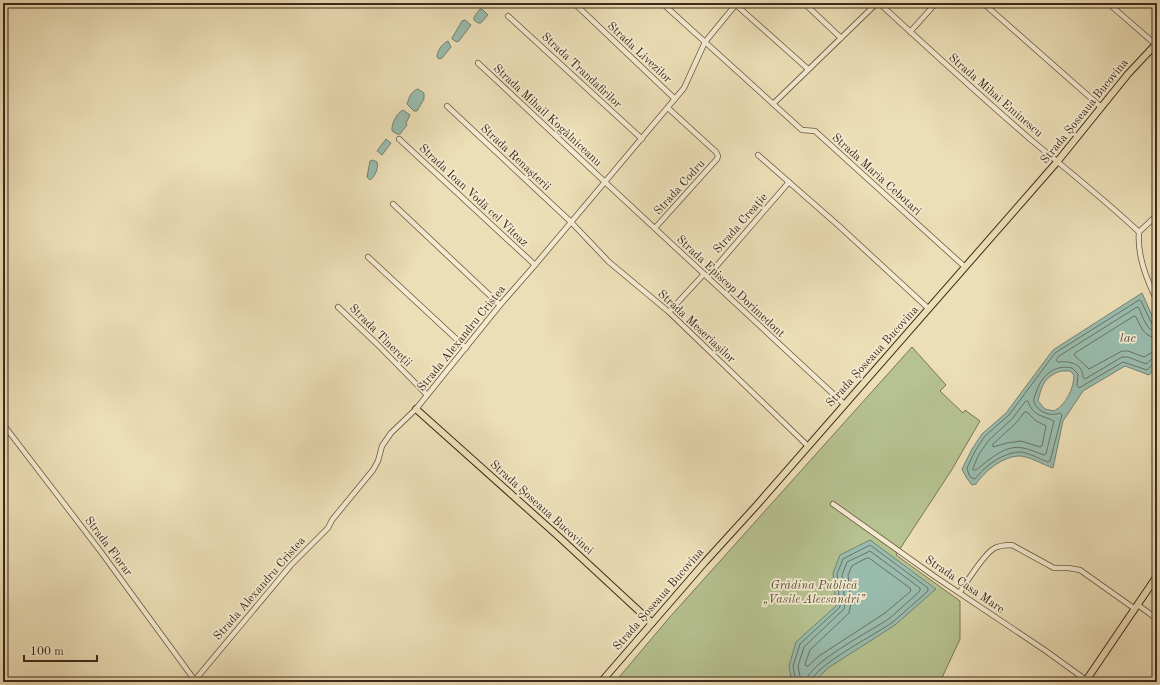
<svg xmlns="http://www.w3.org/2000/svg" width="1160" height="685" font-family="'Old Standard TT',serif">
<rect width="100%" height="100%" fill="#ecdeb6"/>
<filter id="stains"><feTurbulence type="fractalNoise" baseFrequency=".005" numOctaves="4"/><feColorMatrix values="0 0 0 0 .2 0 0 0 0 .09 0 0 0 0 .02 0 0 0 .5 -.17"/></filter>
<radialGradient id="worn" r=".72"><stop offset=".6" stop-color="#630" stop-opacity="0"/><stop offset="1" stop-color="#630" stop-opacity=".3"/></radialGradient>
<path fill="#b6c290" stroke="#7a7656" d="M912,347L946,385L940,391L963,413L965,410L980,421L951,471L896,555L960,601V639L940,682H615L669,618Z"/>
<g fill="#99bcae" stroke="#758173" fill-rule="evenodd">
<path d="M480,9H482L488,15L481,23H478L474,20V17Z"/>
<path d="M465,20L471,25L459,41L457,42L452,39V38L462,21Z"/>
<path d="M448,41L451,47L442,58L439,59L437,57C437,51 442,44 448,41Z"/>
<path d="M418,89L424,93V99L417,111H414L407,104C409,98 411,91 418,89Z"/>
<path d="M403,110L410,115L406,123L407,125L400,134H397L392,131C391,124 397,113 403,110Z"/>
<path d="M386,139L391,143L382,155L377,151Z"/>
<path d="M373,160L377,162C379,167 375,177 370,180L367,177L370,161Z"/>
<path d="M1142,293L1157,327V366L1149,375L1125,366L1083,391L1063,421L1053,468C1044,465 1028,456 1020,456C1003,456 985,471 976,484L972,485L966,477L962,469L972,449L982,434L1006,413L1053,350ZM1061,371H1070L1074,375C1074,388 1066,405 1054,411L1045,409L1038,401C1042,385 1044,377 1061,371Z"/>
<path d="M870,540L936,589L895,625L828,668L814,682H792L789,666L796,642L836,606L833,573L840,555Z"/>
</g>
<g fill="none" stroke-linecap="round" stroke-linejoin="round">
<g stroke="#6c7264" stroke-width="1">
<path d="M1157,327L1152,324L1141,301L1139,300L1055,353L1009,415L985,436L975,451L967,468L969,475L972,478L975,479C985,466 1003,452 1021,452C1029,453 1040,459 1048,462L1050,461L1062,415L1060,413C1051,417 1037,412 1034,402C1033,399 1035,396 1036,393C1041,376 1054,364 1072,368L1078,374L1077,386L1079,388L1123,362L1147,370L1153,364L1157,363"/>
<path d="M1157,332C1146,331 1143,317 1139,308L1137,307L1059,356L1056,360L1058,362C1070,361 1082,363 1083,377L1085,379L1122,357H1128L1146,364L1152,359L1157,358"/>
<path d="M1157,338C1144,337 1141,327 1136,317L1134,316L1075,353L1074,355L1089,369L1122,351H1128L1144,357L1151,353L1157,352"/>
<path d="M1026,401H1028C1033,417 1043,415 1054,421L1046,454L1044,455C1037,453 1030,449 1023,448C1005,444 989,460 976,470H973V468L979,454L989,440L1012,419Z"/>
<path d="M1025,412H1027L1036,421L1046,426L1042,446L1040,447L1021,441L1007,443L993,447V444L1016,423Z"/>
<path d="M867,558H869L910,588L911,591L885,613L819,656L808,666H806L805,664L810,650L849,613L851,604L848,575L852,566Z"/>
<path d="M796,682L793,666L800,644L840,607L837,574L843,559L870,545L928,588V591C916,601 905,612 893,622C878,633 813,666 811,682"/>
<path d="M801,682L798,666L804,647L844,609L845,605L842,575L847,562L870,551L920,588V591C910,600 900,609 890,618C873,630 807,663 806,682"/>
</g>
<defs>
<g id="minor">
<path d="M574,3L675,99"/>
<path d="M662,3L802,130L815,131L965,267"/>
<path d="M804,3L841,38"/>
<path d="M879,3C929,49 979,95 1030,139C1067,170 1104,199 1139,232C1137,256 1147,280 1157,301"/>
<path d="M983,3L1101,107"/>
<path d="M1108,3L1155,44"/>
<path d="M735,4L808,69"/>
<path d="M508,16L642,139"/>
<path d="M910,32L936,3"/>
<path d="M478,63L605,182L844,404"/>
<path d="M773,104L877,3"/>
<path d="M447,106L571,222L609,262L669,312L808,446"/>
<path d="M399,139L535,265"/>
<path d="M758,155L839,226L929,309"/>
<path d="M393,204L500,305"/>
<path d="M655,228L717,159L718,156L716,152L668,108"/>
<path d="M1139,232L1157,215"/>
<path d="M368,257L466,348"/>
<path d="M707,277L789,182"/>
<path d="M338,307L377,344L427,395"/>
<path d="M669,312L704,274"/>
<path d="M3,424L101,552L196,682"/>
<path d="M833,504L934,576L1046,651L1086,680"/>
<path d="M960,592C968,580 982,557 993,549C999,545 1006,545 1012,545L1054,568H1068L1080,570L1135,609"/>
<path d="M1138,605L1157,619"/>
<path d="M195,680L291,565L328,528L332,520L373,470L378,461L382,446L391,433L416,409L500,305L535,265L684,88L705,42L737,3"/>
</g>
<g id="major">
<path d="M416,409L558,536L652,623"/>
<path d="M601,682L705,562L756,506L1057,162L1128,74L1157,43"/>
<path d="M1085,682L1157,576"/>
</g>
</defs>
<use href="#minor" stroke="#6a5642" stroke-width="6"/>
<use href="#major" stroke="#3e291b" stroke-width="8"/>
<use href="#minor" stroke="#f3ead0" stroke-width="4.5"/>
<use href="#major" stroke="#ecdeb6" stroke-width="6"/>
</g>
<g text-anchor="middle" stroke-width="3.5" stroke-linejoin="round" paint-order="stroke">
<g font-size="12" fill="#3e291b" stroke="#f3ead0">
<text transform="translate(640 52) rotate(43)" y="4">Strada Livezilor</text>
<text transform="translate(582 70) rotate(43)" y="4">Strada Trandafirilor</text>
<text transform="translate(996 95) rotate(41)" y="4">Strada Mihai Eminescu</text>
<text transform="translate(1084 111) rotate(-51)" y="4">Strada Șoseaua Bucovina</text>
<text transform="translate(548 115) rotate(43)" y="4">Strada Mihail Kogâlniceanu</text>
<text transform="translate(516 157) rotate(43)" y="4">Strada Renașterii</text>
<text transform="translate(877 174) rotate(42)" y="4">Strada Maria Cebotari</text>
<text transform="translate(679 187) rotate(-48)" y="4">Strada Codru</text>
<text transform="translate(474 195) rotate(43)" y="4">Strada Ioan Vodă cel Viteaz</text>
<text transform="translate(740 223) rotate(-49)" y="4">Strada Creație</text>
<text transform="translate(731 286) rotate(43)" y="4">Strada Episcop Dorimedont</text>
<text transform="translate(697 326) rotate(43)" y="4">Strada Meseriașilor</text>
<text transform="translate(381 335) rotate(45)" y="4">Strada Tinereții</text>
<text transform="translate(461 338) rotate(-51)" y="4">Strada Alexandru Cristea</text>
<text transform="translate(872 356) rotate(-48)" y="4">Strada Șoseaua Bucovina</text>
<text transform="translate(542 507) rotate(42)" y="4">Strada Șoseaua Bucovinei</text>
<text transform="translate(109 546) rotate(53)" y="4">Strada Florar</text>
<text transform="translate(965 584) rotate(34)" y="4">Strada Casa Mare</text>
<text transform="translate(259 588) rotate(-49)" y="4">Strada Alexandru Cristea</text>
<text transform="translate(658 599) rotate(-49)" y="4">Strada Șoseaua Bucovina</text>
</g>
<g font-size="12" font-style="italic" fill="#5c4f38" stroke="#f3ead0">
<text x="814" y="589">Grădina Publică<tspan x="814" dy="14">„Vasile Alecsandri”</tspan></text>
</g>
<g font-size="13" font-style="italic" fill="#554e40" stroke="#f3ead0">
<text x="1128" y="342">lac</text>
</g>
</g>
<rect width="1160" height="685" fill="none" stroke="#ecdeb6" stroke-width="16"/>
<rect x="4" y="4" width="1152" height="677" fill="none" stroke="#3e291b" stroke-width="2"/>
<rect x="8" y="8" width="1144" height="669" fill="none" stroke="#3e291b"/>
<path d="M24 655v6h73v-6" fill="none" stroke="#3e291b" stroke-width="2"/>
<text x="30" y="655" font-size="12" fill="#3e291b" stroke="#f3ead0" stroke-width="3" paint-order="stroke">100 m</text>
<rect width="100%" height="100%" filter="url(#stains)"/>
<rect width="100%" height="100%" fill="url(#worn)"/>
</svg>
